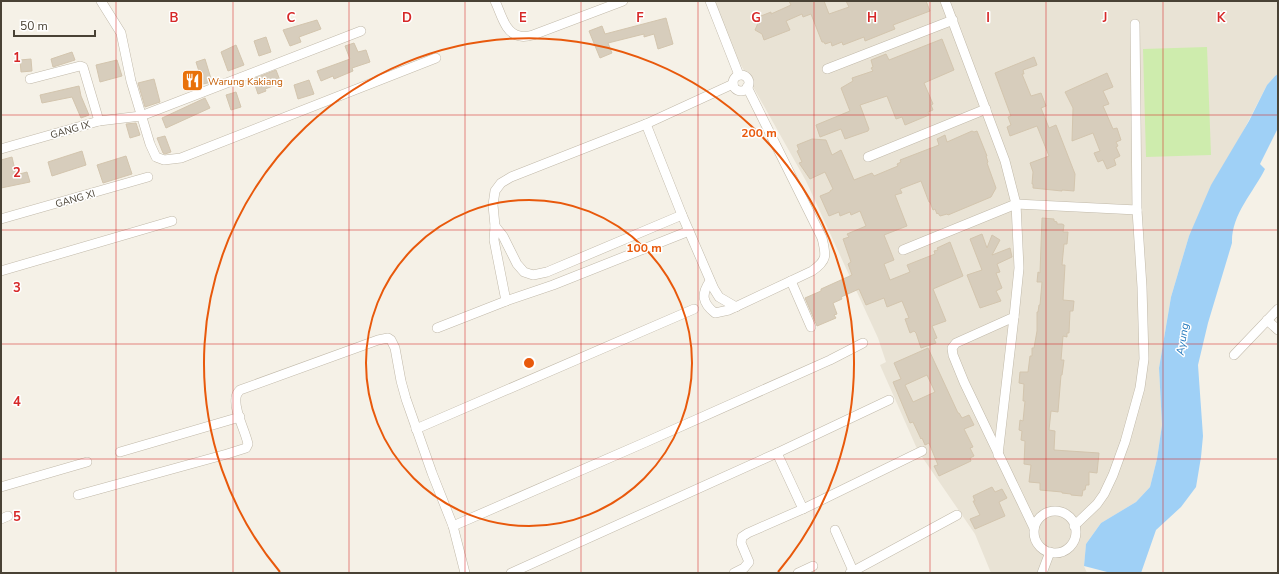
<svg xmlns="http://www.w3.org/2000/svg" width="1279" height="574" font-family="'Nunito Sans',sans-serif">
<rect width="100%" height="100%" fill="#f5f1e7"/>
<path fill="#e9e3d5" d="M705,1H1278V74L1275,76L1267,85L1189,236L1171,297L1159,368L1162,425L1157,459L1150,487L1136,502L1101,523L1086,544L1084,566L1087,573H991L975,534L918,451L880,365L886,362L878,338L806,181Z"/>
<path fill="#ceecad" d="M1207,47L1211,155L1146,157L1143,49Z"/>
<path fill="#9fd0f6" d="M1278,74V128L1260,164L1265,169C1253,193 1231,215 1232,243L1208,323L1198,365L1203,436L1201,457L1196,487L1181,507L1156,530L1141,573H1111L1084,566L1086,544L1101,523L1136,502L1150,487L1157,459L1162,425L1159,368L1171,297L1189,236L1211,185L1249,121L1267,85L1275,76Z"/>
<g fill="#d7cdbc" stroke="#d3c5ae" fill-rule="evenodd">
<path d="M789,1H824L829,14L849,7L846,1H926L930,11L893,25L895,29L865,41L864,37L843,45L842,42L832,46L831,42L825,44L824,42H822L811,14L803,17L802,14L786,21L790,30L764,40L762,34L755,30L761,16L771,12V14L791,5Z"/>
<path d="M666,18L673,44L658,49L654,34L644,37V34L608,43L612,53L600,58L589,31L602,26L605,34Z"/>
<path d="M317,20L321,29L299,37L301,42L290,46L283,30Z"/>
<path d="M266,37L271,52L259,56L254,41Z"/>
<path d="M942,39L954,70L924,83L933,104L931,105L933,110L928,112L929,115L905,125L902,117L896,119L887,96L860,105L869,129L868,131L845,139L841,129L820,137L816,125L850,111L841,88L853,81L852,78L873,71L871,68L873,67L871,60L886,54L889,60Z"/>
<path d="M354,43L358,52L366,50L370,62L352,68L353,71L334,79L333,76L321,81L317,71L350,59L345,46Z"/>
<path d="M236,45L244,65L228,71L221,52Z"/>
<path d="M72,52L75,60L53,67L51,59Z"/>
<path d="M1034,57L1037,65L1023,70L1024,74H1022L1031,96L1041,93L1046,106L1041,108L1049,128L1056,125L1075,174L1074,191L1062,190V191L1033,188V184H1032L1033,172L1030,163L1049,156L1037,126L1010,136L1007,127L1011,125L1008,117L1011,116L995,73Z"/>
<path d="M31,59L32,71L21,72L20,60Z"/>
<path d="M205,59L212,82L203,84L196,62Z"/>
<path d="M117,60L122,76L100,82L96,65Z"/>
<path d="M276,70L281,83L265,89L266,91L258,94L253,79Z"/>
<path d="M1107,73L1113,87L1103,91L1109,104L1103,106L1113,129L1117,128L1121,140L1116,142L1118,146L1116,147L1120,156L1114,159L1116,165L1107,169L1103,160L1098,162L1094,153L1100,151L1093,133L1072,141L1073,108L1065,92Z"/>
<path d="M154,79L160,102L145,107L138,83Z"/>
<path d="M309,80L314,94L298,99L294,85Z"/>
<path d="M79,86L81,96L89,115L81,118L72,97L42,103L40,95Z"/>
<path d="M236,92L241,107L231,110L226,95Z"/>
<path d="M205,98L210,108L166,128L162,118Z"/>
<path d="M136,123L140,135L130,138L126,124Z"/>
<path d="M972,131L974,132L977,131L987,156H986L988,162L987,163L996,188L991,197L948,215L947,214L940,216L938,213L937,214L935,209L933,210L930,202H929L921,181L900,189L902,193L895,195L907,226L884,235L894,260L884,264L890,280L910,272L907,265L935,254L934,251L938,250L937,248L950,242L963,276L933,289L946,321L932,326L937,338L934,339L936,343L921,348L916,333L914,331L910,333L905,319L909,318L902,301L887,307L884,298L866,305L859,289L841,297L842,299L833,303L837,314L834,315L836,318L817,326L805,298L821,291V289L852,275L848,264L851,262L843,239L849,237L847,234L866,226L860,211L851,215L850,212L840,216L839,212L829,216L820,196L830,192V191L833,189L825,172L810,179L799,163L802,162L797,151L799,150L797,145L812,139L826,140L832,155L841,150L854,180L872,173L874,176L898,166L897,164L901,162L900,160L939,145L937,139L945,135L947,142Z"/>
<path d="M165,136L171,152L165,154L163,153L157,138Z"/>
<path d="M82,151L86,165L52,176L48,162Z"/>
<path d="M126,156L132,174L103,183L97,165Z"/>
<path d="M12,157L16,175L27,172L30,182L1,188V160Z"/>
<path d="M1042,218L1054,219V221L1057,222V224H1062L1064,225L1063,232H1068L1067,244H1064L1062,265H1065L1063,300L1074,301L1073,311H1070L1069,333H1067V337L1063,336L1061,360H1064L1062,375H1061L1058,412L1051,411L1049,430L1055,431L1054,450L1099,453L1097,473L1089,472V485H1086L1085,490H1083L1082,496L1071,495V494L1062,493V492L1040,490V483L1029,482L1031,465L1024,464L1025,441L1021,440L1022,431L1019,430L1020,420L1023,421L1025,401H1023L1024,384L1019,383L1020,372H1028L1030,356H1032V348H1034L1037,331V312H1038L1039,305H1040L1042,282H1037L1038,272L1040,273Z"/>
<path d="M982,234L987,248L992,235L1000,240L992,255L1010,248L1012,257L997,264L1000,272L996,273L1002,288L996,291L1001,301L980,308L967,275L982,270L970,239Z"/>
<path d="M928,348L958,413H959L962,418L969,415L974,425L964,429L973,447L970,448L974,456L970,458L971,461L939,476L934,466L938,465L929,443L925,445L922,438L921,439L913,422L910,423L893,382L901,379L894,363ZM927,375L935,392L913,402L905,385Z"/>
<path d="M992,487L995,492L1002,489L1007,498L999,502L1005,516L975,529L970,519L980,515L973,501H975L973,496Z"/>
</g>
<g fill="none" stroke-linecap="round" stroke-linejoin="round">
<defs>
<g id="minor">
<path d="M101,1L121,33L131,81L150,144L156,157L164,160L181,158L436,58"/>
<path d="M495,1C501,13 505,34 520,36C524,37 529,36 533,35L623,1"/>
<path d="M710,1L739,75"/>
<path d="M945,1L1005,161L1016,204L1019,268L1014,317L956,343L952,348L953,355L964,382L1034,528"/>
<path d="M827,69L953,20"/>
<circle cx="741" cy="83" r="8"/>
<path d="M30,79L80,66L83,67L99,121"/>
<path d="M646,124L682,215L714,289L719,297L736,307"/>
<path d="M1,149L99,121L141,116L361,31"/>
<path d="M868,157L986,109"/>
<path d="M1,219L148,177"/>
<path d="M495,226L503,236L517,264L524,272L533,275L547,272L682,215"/>
<path d="M689,231L553,285L506,301L494,240L495,226L493,205L495,191L501,183L511,177L646,124L733,84"/>
<path d="M903,250L1016,204L1137,210"/>
<path d="M1,271L172,221"/>
<path d="M710,281C701,294 702,303 715,313L729,310L812,271C828,260 826,255 822,238L747,87"/>
<path d="M791,281L811,327"/>
<path d="M1267,320L1278,330"/>
<path d="M437,328L506,301"/>
<path d="M1234,355L1278,309"/>
<path d="M416,429L694,309"/>
<path d="M120,452L240,417"/>
<path d="M777,453L803,509"/>
<path d="M998,455L1014,317"/>
<path d="M1,487L87,462"/>
<path d="M78,495L227,454L246,448L248,444C245,430 234,411 236,398C236,394 238,392 240,390L378,340L388,338L391,340L395,348L401,381L406,399L432,473L453,526L465,573"/>
<circle cx="1055" cy="532" r="21"/>
<path d="M1,519L8,516"/>
<path d="M453,526L646,442L830,360L863,343"/>
<path d="M1074,526L1097,504L1104,494L1113,475L1125,442L1140,388L1144,359L1142,287L1137,210L1135,24"/>
<path d="M835,530L854,573"/>
<path d="M511,573L777,453L889,400"/>
<path d="M734,573L744,568L749,562L741,543L742,537L748,533L803,509L922,451"/>
<path d="M798,573L813,566"/>
<path d="M850,573L957,515"/>
<path d="M1042,573L1050,552"/>
</g>
</defs>
<use href="#minor" stroke="#c1b9a9" stroke-width="10"/>
<use href="#minor" stroke="#fff" stroke-width="9"/>
</g>
<path fill="none" stroke="#d62828" stroke-width="1" stroke-opacity="0.55" d="M116,1V573M233,1V573M349,1V573M465,1V573M581,1V573M698,1V573M814,1V573M930,1V573M1046,1V573M1163,1V573M1,115H1278M1,230H1278M1,344H1278M1,459H1278"/>
<g fill="none" stroke="#e8590c" stroke-width="2">
<circle cx="529" cy="363" r="163"/>
<path d="M280 572A325 325 0 1 1 778 572"/>
</g>
<defs>
<symbol id="restaurant-square" viewBox="-11 -11 22 22"><rect x="-9" y="-9" width="18" height="18" rx="4" fill="#e8710a" stroke="#fff"/><path d="M-5-6h1v4h1v-4h1v4h1v-4h1v5L-1.5 .5V6h-2V.5L-5-1ZM5-6V6H3V1.5H1.5Q1.5-4 5-6Z" fill="#fff"/></symbol>
</defs>
<g fill-rule="evenodd">
<use href="#restaurant-square" x="180" y="68" width="25" height="25"/>
</g>
<g text-anchor="middle" stroke-width="3" stroke-linejoin="round" paint-order="stroke">
<g font-size="10" fill="#c56008" stroke="#fff" text-anchor="start">
<text x="208" y="85">Warung Kakiang</text>
</g>
<g font-size="10" fill="#494235" stroke="#fff">
<text transform="translate(70 129) rotate(-16)" y="4">GANG IX</text>
<text transform="translate(75 198) rotate(-16)" y="4">GANG XI</text>
</g>
<g font-size="11" font-style="italic" fill="#267abd" stroke="#fff">
<text transform="translate(1182 339) rotate(-81)" y="4">Ayung</text>
</g>
</g>
<g font-size="13" text-anchor="middle" font-weight="bold" fill="#d62828" stroke="#fff" stroke-width="3" stroke-linejoin="round" paint-order="stroke">
<text x="174" y="22">B</text>
<text x="291" y="22">C</text>
<text x="407" y="22">D</text>
<text x="523" y="22">E</text>
<text x="640" y="22">F</text>
<text x="756" y="22">G</text>
<text x="872" y="22">H</text>
<text x="988" y="22">I</text>
<text x="1105" y="22">J</text>
<text x="1221" y="22">K</text>
<text x="17" y="62">1</text>
<text x="17" y="177">2</text>
<text x="17" y="292">3</text>
<text x="17" y="406">4</text>
<text x="17" y="521">5</text>
</g>
<circle cx="529" cy="363" r="6" fill="#e8590c" stroke="#fff" stroke-width="2"/>
<g font-size="12" text-anchor="middle" font-weight="bold" fill="#e8590c" stroke="#fff" stroke-width="3" stroke-linejoin="round" paint-order="stroke">
<text x="759" y="137">200 m</text>
<text x="644" y="252">100 m</text>
</g>
<rect width="1279" height="574" fill="none" stroke="#494235" stroke-width="4"/>
<path d="M14 30v6h81v-6" fill="none" stroke="#494235" stroke-width="2"/>
<text x="20" y="30" font-size="12" fill="#494235" stroke="#ffffff" stroke-width="3" paint-order="stroke">50 m</text>
</svg>
